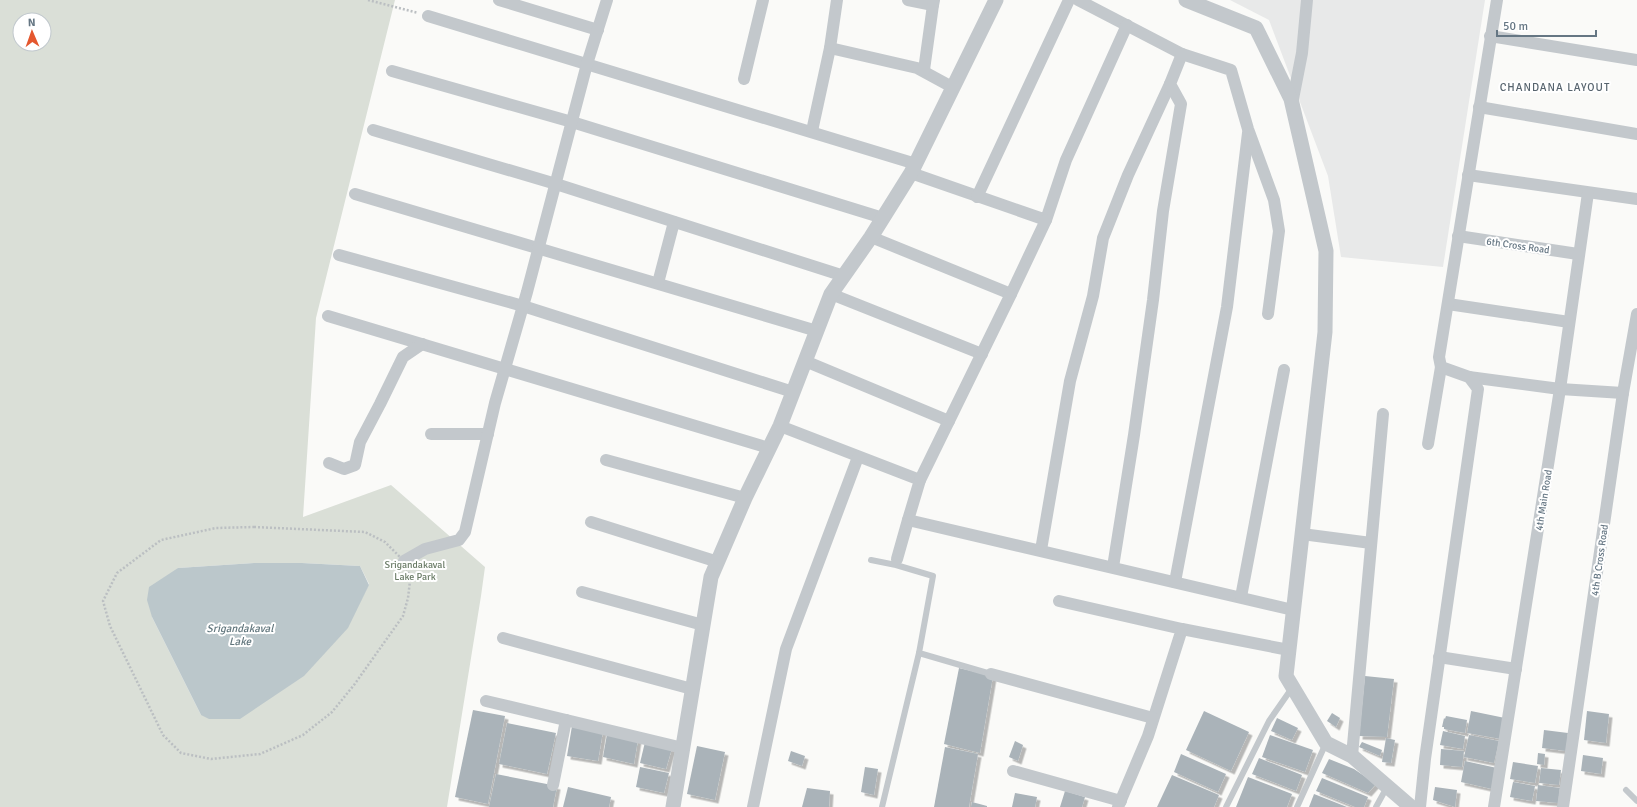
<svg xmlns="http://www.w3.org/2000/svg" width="1637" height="807" font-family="Signika,sans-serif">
<defs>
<filter id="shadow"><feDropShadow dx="3.5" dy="3.5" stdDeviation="0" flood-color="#0004"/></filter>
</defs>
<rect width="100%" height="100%" fill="#fafaf8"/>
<path fill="#e8e9e9" d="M1230,0H1485L1443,267L1341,257L1328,176L1269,20Z"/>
<path fill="#dadfd7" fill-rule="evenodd" d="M0,0H395L316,318L303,517L391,485L485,567L481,596L447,807H0ZM20,20H44V44H20ZM254,563H302L360,566L369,584L358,606L201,715L152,617L178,568Z"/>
<path fill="#bbc7cb" d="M254,563H302L360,566L369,585L348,628L304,676L240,719H209L201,715L152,617L147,600L149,587L178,568Z"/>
<g fill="#aab3b9" filter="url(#shadow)">
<path d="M959,668L993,676L980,753L944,744Z"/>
<path d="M1365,676L1394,679L1387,737L1359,736Z"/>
<path d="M473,710L505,716L488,804L455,797Z"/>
<path d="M1204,711L1249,732L1231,771L1186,750Z"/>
<path d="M1471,711L1505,718L1501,739L1467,733Z"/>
<path d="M1587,711L1609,714L1606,743L1584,740Z"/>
<path d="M1332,713L1340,718L1336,727L1327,721Z"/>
<path d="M1446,716L1467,720L1465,733L1444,729V727H1442L1444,718L1445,719Z"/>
<path d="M1277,718L1298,728L1292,740L1271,731Z"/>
<path d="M507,723L556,733L547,774L499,764Z"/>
<path d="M572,726L603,731L598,761L567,756Z"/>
<path d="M1544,730L1568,733L1566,751L1542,748Z"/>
<path d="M1443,731L1465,736L1463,749L1440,745Z"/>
<path d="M607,734L638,739L634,764L603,757Z"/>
<path d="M1270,735L1313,750L1305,772L1262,757Z"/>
<path d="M1469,735L1499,741L1494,763L1464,757Z"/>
<path d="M1386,738L1395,740L1391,763L1382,762Z"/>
<path d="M1015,741L1023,745L1018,761L1009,757Z"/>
<path d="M645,742L672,748L666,769L640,763Z"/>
<path d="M1362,742L1382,750L1380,756L1359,747Z"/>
<path d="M697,746L725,752L715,800L687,794Z"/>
<path d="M945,747L978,754L969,807H934Z"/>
<path d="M1441,749L1464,751L1462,767L1440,765Z"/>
<path d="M791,751L805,756L802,766L788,761Z"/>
<path d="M1538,753L1545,754L1544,765L1537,764Z"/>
<path d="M1181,754L1226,774L1218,792L1174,772Z"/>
<path d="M1583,755L1603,758L1601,774L1581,771Z"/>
<path d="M1259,758L1302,775L1296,791L1252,774Z"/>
<path d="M1329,759L1354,769L1376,784L1368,793L1322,773Z"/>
<path d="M1465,761L1497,768L1492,789L1461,782Z"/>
<path d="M1513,762L1538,766L1535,783L1510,779Z"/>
<path d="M640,767L669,773L664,793L636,787Z"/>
<path d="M865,767L878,769L874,795L861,792Z"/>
<path d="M1541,768L1561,770L1559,785L1539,783Z"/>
<path d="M496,774L557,786L553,807H489Z"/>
<path d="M1172,775L1219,795L1214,807H1157Z"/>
<path d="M1248,777L1292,794L1287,807H1236Z"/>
<path d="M1322,778L1368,797L1364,807H1355L1316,791Z"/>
<path d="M1513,782L1535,786L1532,801L1510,797Z"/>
<path d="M1538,785L1560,788L1558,803L1536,801Z"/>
<path d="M568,787L611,797L609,807H563Z"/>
<path d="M1435,787L1457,790L1455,807L1433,800Z"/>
<path d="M807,788L830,791L829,807H802Z"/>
<path d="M1065,791L1085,797L1082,807H1060Z"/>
<path d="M1015,793L1037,797L1035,807H1012Z"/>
<path d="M1314,794L1347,807H1309Z"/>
<path d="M972,802L987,806V807H971Z"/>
</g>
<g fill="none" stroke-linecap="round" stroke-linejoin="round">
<g stroke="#bbbfc2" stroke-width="2.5" stroke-dasharray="2 2" stroke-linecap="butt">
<path d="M368,0L418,13"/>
<path d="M254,527L365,532L385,542L404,561L408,572L410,581L408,598L403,616L354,685L332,712L303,735L260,754L211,759L181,753L163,735L110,626L103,601L117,573L161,540L216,528Z"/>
</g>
<g stroke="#c3c8cc" stroke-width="6">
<path d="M871,560L896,565L933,576L919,653L991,674"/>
<path d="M1626,790L1637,801"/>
<path d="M882,807L919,653"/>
<path d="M1226,807L1269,721L1292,688"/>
<path d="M1297,807L1326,743"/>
<path d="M1376,807L1387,787"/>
</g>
<g stroke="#c3c8cc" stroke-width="12">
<path d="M499,0L598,30"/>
<path d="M908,0L933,5L934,0"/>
<path d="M1078,0L1182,54"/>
<path d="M428,16L916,164"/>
<path d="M1490,36L1637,60"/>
<path d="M830,48L917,68L952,87"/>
<path d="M924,70L933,5"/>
<path d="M392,71L572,122L883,218"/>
<path d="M744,79L763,0"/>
<path d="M1292,104L1302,53L1307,0"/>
<path d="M1479,107L1637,134"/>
<path d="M373,130L556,184L844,276"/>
<path d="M812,131L830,48L837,0"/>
<path d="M911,173L1046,220L1066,160L1127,25"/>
<path d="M1468,175L1637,199"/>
<path d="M355,194L817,331"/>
<path d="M977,197L1069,0"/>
<path d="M1458,236L1578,254"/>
<path d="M871,237L1011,294L1046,220"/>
<path d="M339,255L523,306L793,392"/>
<path d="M658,283L674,222"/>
<path d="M831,294L982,354"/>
<path d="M1448,304L1569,322"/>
<path d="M328,316L769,448"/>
<path d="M805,361L949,421"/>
<path d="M1469,377L1560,389L1623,393"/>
<path d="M780,426L920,480L908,520L1293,610"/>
<path d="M431,434H488"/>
<path d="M1428,444L1441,367"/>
<path d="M606,460L745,498"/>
<path d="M329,463L344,469L355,465L360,442L380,404L403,357L422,344"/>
<path d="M920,480L1011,294"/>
<path d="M591,522L718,562"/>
<path d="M1302,534L1371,543"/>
<path d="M1041,550L1070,381L1093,296L1103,238L1128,175L1170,84"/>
<path d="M897,559L908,520"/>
<path d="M404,561L425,549L459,540L465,532L495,403L527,292L587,64L607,0"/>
<path d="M1113,567L1134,435L1153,300L1163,211L1181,104L1170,84L1182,54L1231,70L1248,129L1274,200L1279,231L1268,314"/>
<path d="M1175,582L1227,307L1248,133"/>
<path d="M582,592L703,625"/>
<path d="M1241,597L1284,370"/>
<path d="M1059,601L1182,629L1148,736L1118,807"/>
<path d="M1182,629L1289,650"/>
<path d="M503,638L692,689"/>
<path d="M1439,657L1516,669"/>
<path d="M991,674L1153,718"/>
<path d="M486,701L683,748"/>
<path d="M1352,756L1383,414"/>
<path d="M1013,771L1121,801"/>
<path d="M553,785L566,720"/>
<path d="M753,807L786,649L858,457"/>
<path d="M1420,807L1425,759L1478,389L1469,377L1441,367L1439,357L1497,0"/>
<path d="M1494,807L1560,389L1588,193"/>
<path d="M1563,807L1623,393L1637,314"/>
</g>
<g stroke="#c3c8cc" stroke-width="15">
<path d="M1186,0L1256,28L1291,99L1326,251L1325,332L1286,676L1326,743L1352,756L1411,807"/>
<path d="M673,807L711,577L745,498L780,426L831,294L871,237L911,173L996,0"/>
</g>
</g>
<g text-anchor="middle" stroke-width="4" stroke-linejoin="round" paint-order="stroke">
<g font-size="10" fill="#657683" stroke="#fff">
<text transform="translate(1518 245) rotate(8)" y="4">6th Cross Road</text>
<text transform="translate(1543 500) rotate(-81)" y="4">4th Main Road</text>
<text transform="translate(1599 560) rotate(-82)" y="4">4th B Cross Road</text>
</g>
<g font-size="10" fill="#687a64" stroke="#fff">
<text x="415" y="568">Srigandakaval<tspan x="415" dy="12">Lake Park</tspan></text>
</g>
<g font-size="11" letter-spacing="1" fill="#57646e" stroke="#fff">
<text x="1555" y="91">CHANDANA LAYOUT</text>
</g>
<g font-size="11" font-style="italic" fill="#60757c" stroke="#fff">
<text x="240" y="632">Srigandakaval<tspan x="240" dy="13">Lake</tspan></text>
</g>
</g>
<g transform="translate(32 32) rotate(358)"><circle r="19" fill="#ffffff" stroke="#c1c8cd"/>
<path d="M0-3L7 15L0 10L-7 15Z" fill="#e4572e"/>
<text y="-6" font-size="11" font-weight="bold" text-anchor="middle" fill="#657683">N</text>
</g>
<path d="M1497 30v6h99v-6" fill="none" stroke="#657683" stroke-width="2"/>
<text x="1503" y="30" font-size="12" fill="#657683" stroke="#ffffff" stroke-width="3" paint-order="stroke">50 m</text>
</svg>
